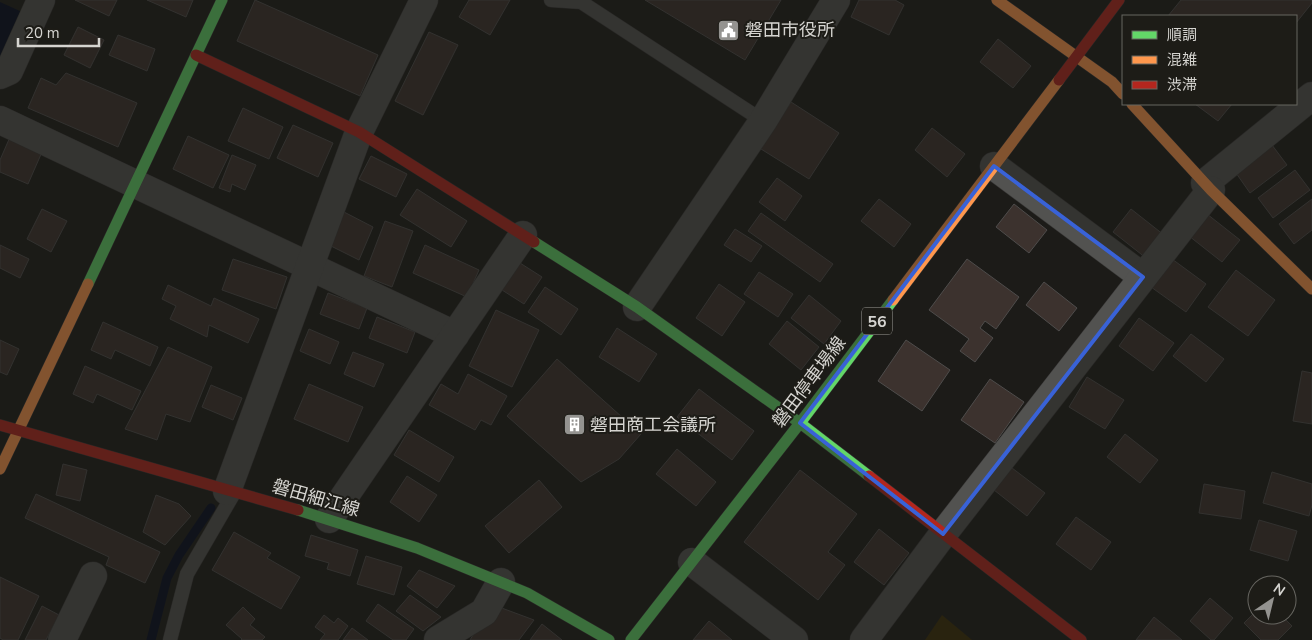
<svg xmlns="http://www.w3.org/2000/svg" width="1312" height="640" font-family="'Nunito Sans','Noto Sans JP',sans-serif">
<rect width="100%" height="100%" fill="#1c1b18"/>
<path fill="#3a2d06" d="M942,615L972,640H925Z"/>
<path fill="#030b20" d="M0,2L33,17L0,70Z"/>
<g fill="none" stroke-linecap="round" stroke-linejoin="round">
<path stroke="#030b20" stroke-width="9" d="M151,640L167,578L179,555L211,508"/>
</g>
<g fill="#3c322e" stroke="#4e4c4b">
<path d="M75,0H117L109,16Z"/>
<path d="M147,0H193L186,17Z"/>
<path d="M255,0L378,55L360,96L237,41Z"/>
<path d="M469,0H510L490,35L459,17Z"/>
<path d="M645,0H781L745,60Z"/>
<path d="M859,0H895L904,5L889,35L851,17Z"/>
<path d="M1181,0H1312V3L1296,23V16H1168Z"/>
<path d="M78,27L104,40L90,68L64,55Z"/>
<path d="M429,32L458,45L423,115L395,101Z"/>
<path d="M118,35L155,49L147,71L109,55Z"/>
<path d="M998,39L1031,66L1013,88L980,62Z"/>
<path d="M66,73L137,103L118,147L28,108L41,78L56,85Z"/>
<path d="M791,102L839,133L809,179L761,149Z"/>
<path d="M1195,104H1232L1218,121Z"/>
<path d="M243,108L283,127L269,159L228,141Z"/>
<path d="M293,125L333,143L318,177L277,158Z"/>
<path d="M932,128L965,154L947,177L915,150Z"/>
<path d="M188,136L229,155L213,188L173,169Z"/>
<path d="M10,137L42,152L28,184L0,172V160Z"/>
<path d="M1272,145L1287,165L1250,193L1236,173Z"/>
<path d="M232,155L256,165L245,190L232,184L230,192L219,188Z"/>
<path d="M371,156L407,174L396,197L359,179Z"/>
<path d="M1295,170L1310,190L1273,218L1258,198Z"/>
<path d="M777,178L802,196L785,221L759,202Z"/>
<path d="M417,189L467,221L451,247L400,215Z"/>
<path d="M879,199L911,224L894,247L861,221Z"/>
<path d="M1312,199V230L1294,244L1279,224Z"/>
<path d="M1014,204L1047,230L1029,253L996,227Z"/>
<path d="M42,209L67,221L51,252L27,239Z"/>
<path d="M1131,209L1164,235L1146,258L1113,232Z"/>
<path d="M344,212L373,227L359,260L329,245Z"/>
<path d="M761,213L833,264L820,282L748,231Z"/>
<path d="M1207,214L1240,240L1222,262L1189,236Z"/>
<path d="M385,221L413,231L392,287L364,276Z"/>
<path d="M735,229L762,246L751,262L724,245Z"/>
<path d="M0,245L29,259L20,278L0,268Z"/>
<path d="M425,245L479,270L467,297L413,273Z"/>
<path d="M233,259L287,277L276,309L222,290Z"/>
<path d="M967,259L1019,297L996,329L985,321L980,328L993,338L975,362L960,351L969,339L929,310Z"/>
<path d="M1172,259L1206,284L1186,312L1151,287Z"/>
<path d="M520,263L542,277L524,304L502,290Z"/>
<path d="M1236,270L1275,300L1248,336L1208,307Z"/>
<path d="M759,272L793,294L778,317L744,294Z"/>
<path d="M1044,282L1077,308L1059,331L1026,305Z"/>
<path d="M719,284L745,302L722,336L696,318Z"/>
<path d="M168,285L211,306L214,298L259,319L248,343L209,325L207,337L170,319L176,306L162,299Z"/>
<path d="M545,287L578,309L561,335L528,312Z"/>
<path d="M328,293L367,308L359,329L320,314Z"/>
<path d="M809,295L841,321L824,344L791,318Z"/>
<path d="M496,310L539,330L512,387L469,366Z"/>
<path d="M377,317L415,332L407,353L369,338Z"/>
<path d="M1139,318L1174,343L1153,371L1119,346Z"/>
<path d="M787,321L819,347L801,370L769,344Z"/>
<path d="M103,322L158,347L150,366L115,350L111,359L91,350Z"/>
<path d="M617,328L657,354L639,382L599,357Z"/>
<path d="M309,329L339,342L330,364L300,351Z"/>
<path d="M1191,334L1224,359L1206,382L1173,356Z"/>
<path d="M0,340L19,349L7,375L0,372Z"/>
<path d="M906,340L950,370L922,411L878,381Z"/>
<path d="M168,347L212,367L190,422L166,414L157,440L125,429Z"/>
<path d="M353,352L384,364L374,387L344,374Z"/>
<path d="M557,359L641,434L619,459L581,482L507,416Z"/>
<path d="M85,366L141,391L132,410L97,394L93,403L73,394Z"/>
<path d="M1302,371L1312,373V424L1293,421Z"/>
<path d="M468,374L507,396L491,425L481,420L475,430L429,405L441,384L458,394Z"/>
<path d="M1087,377L1124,400L1105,429L1069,407Z"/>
<path d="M990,379L1024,402L995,443L961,420Z"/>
<path d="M309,384L363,407L348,442L294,419Z"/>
<path d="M211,385L242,398L233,420L202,407Z"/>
<path d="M699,389L754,431L732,460L677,417Z"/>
<path d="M409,430L454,457L439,482L394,455Z"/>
<path d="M1125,434L1158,460L1140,483L1107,457Z"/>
<path d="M677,449L716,482L696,506L656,474Z"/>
<path d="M63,464L87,470L80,501L56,495Z"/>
<path d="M1012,468L1045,493L1027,516L994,490Z"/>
<path d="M800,470L857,514L828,552L845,565L818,600L744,542Z"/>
<path d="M1272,472L1312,484V505L1309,516L1263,503Z"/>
<path d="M407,476L437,495L419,522L390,502Z"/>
<path d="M539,480L562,507L509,553L485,526Z"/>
<path d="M1204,484L1245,491L1241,519L1199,513Z"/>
<path d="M36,494L160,552L145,583L106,565L109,557L25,518Z"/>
<path d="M156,495L179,504L191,516L165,545L143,532Z"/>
<path d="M1076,517L1111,542L1091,570L1056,544Z"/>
<path d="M1259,520L1297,531L1288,561L1250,550Z"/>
<path d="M879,529L909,553L884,585L854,562Z"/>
<path d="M234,532L271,553L267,558L300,577L281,609L212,570Z"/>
<path d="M311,535L358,550L350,576L327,569L329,563L305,556Z"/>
<path d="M366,556L402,567L394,595L357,584Z"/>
<path d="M419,570L455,586L437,608L407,586Z"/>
<path d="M0,577L39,596L18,640H3L0,638Z"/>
<path d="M410,595L441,617L423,631L396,611Z"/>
<path d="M1210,598L1233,618L1214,640H1211L1190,621Z"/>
<path d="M378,604L414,629L406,640H393L366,621Z"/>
<path d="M42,606L59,615L46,640H25Z"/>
<path d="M243,607L255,619L250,625L265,637L262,640H241L242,639L226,625Z"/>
<path d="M499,607L534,620L519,640H470L479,625Z"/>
<path d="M1257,610V615H1281L1292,626L1278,640H1261L1244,623Z"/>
<path d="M324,615L334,623L338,618L348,626L338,640H320L325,634L315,627Z"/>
<path d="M1154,617L1182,640H1136Z"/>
<path d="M709,621L732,640H693Z"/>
<path d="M542,624L562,640H530Z"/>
<path d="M352,628L368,640H343Z"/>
</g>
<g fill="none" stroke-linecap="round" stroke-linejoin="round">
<defs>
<g id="lane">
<path d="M551,0L581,2L763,121"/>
<path d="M170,640L187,574L234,493"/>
</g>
<g id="street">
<path d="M0,75L9,71L41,0"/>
<path d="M0,120L455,335"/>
<path d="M994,166L1143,277"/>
<path d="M1205,183L1312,96"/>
<path d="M637,307L763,121L836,0"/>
<path d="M227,491L359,132L424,0"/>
<path d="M329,519L523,235"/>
<path d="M692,562L794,640"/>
<path d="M62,640L93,576"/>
<path d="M438,640L484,612L501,582"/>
<path d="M864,640L943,534L1211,190"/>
</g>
<g id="fast">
<path d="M534,242L637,307L800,423L869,476"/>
<path d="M88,284L222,0"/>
<path d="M298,510L417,548L527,593L609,640"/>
<path d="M631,640L800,423L893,300"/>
</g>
<g id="slow">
<path d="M997,0L1112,82L1123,94"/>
<path d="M1132,104L1211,190L1312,289"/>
<path d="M893,300L1059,80"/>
<path d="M0,469L88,284"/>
</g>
<g id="jam">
<path d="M196,55L359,132L534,242"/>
<path d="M1059,80L1119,0"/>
<path d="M0,425L298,510"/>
<path d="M869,476L1081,640"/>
</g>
</defs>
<use href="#lane" stroke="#373635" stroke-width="15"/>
<use href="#street" stroke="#373635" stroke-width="29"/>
<use href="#fast" stroke="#373635" stroke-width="12"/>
<use href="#slow" stroke="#373635" stroke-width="12"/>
<use href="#jam" stroke="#373635" stroke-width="12"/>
<use href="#lane" stroke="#525250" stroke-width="14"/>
<use href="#street" stroke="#525250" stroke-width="28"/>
<use href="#fast" stroke="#63d668" stroke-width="11"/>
<use href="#slow" stroke="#ff974d" stroke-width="11"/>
<use href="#jam" stroke="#b3261e" stroke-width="11"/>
</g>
<path d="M0 0H1312V640H0ZM994,166L1143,277L943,534L800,423Z" fill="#1c1b18" fill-opacity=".55" fill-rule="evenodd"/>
<path fill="none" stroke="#3962d7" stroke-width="4" stroke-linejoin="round" d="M994,166L1143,277L943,534L800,423Z"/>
<defs>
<symbol id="civic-square" viewBox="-11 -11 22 22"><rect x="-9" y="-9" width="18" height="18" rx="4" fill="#949390" stroke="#1d1c17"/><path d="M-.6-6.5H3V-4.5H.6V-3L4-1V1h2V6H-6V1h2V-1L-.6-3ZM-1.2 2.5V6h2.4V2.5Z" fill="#fff"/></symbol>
<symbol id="building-square" viewBox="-11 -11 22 22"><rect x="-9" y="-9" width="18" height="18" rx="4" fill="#949390" stroke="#1d1c17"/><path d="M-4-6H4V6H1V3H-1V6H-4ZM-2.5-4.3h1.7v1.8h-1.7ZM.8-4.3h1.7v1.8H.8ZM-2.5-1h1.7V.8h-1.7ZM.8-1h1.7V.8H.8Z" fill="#fff"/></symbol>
</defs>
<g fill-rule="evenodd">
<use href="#civic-square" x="716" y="18" width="25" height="25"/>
<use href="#building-square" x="562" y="412" width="25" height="25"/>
</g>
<g text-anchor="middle" stroke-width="4" stroke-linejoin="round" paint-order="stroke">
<rect fill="#1d1c17" stroke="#9e9d98" stroke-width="1" x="862" y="307.5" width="30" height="27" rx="4"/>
<g font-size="16" font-weight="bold" fill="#d5d4d0">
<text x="877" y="327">56</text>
</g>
<g font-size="18" fill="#d5d4d0" stroke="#1d1c17" text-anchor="start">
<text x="745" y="36">磐田市役所</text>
<text x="590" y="431">磐田商工会議所</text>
</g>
<g font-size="18" fill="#d5d4d0" stroke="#1d1c17">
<text transform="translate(809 382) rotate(-53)" y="6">磐田停車場線</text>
<text transform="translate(316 498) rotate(16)" y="6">磐田細江線</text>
</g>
</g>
<rect x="1122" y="15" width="175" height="90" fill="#1d1c17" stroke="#676661"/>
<rect x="1132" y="31" width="25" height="8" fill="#63d668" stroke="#676661"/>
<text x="1167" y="40" font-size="15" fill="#d5d4d0">順調</text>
<rect x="1132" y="56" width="25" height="8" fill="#ff974d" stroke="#676661"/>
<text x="1167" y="65" font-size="15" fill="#d5d4d0">混雑</text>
<rect x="1132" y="81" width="25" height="8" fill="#b3261e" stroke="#676661"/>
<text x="1167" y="90" font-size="15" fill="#d5d4d0">渋滞</text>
<g transform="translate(1272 600) rotate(35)"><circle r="24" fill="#1d1c17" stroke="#676661"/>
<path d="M0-4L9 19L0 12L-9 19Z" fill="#949390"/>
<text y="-8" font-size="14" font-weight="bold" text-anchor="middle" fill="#d5d4d0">N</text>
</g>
<path d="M18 38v8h81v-8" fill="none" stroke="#d5d4d0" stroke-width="2.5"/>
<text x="25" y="38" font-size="15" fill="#d5d4d0" stroke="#1d1c17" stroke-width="4" paint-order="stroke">20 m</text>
</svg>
